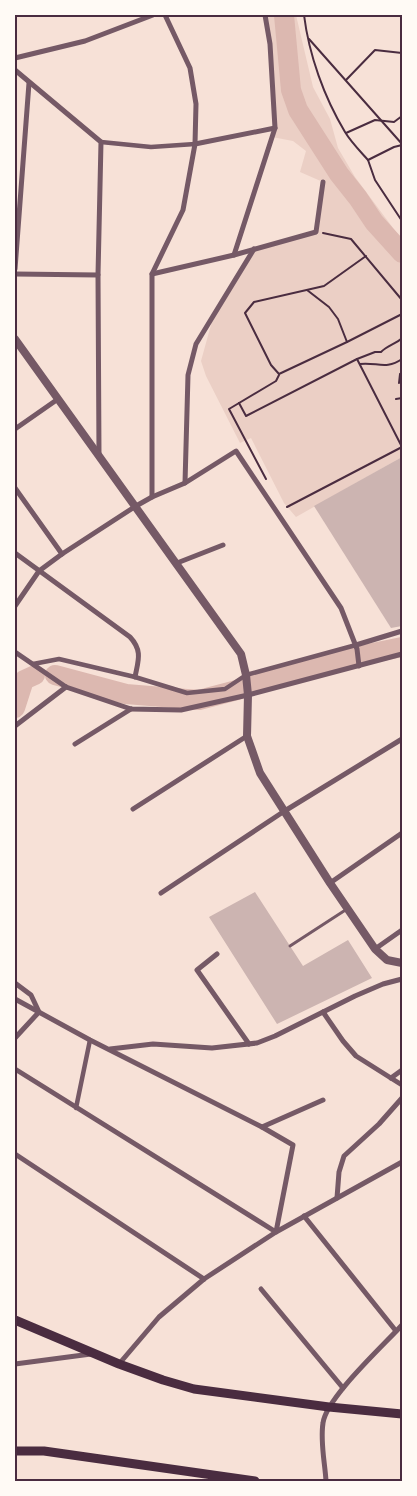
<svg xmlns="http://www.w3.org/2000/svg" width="417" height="1496" font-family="'Sofia Sans Condensed',sans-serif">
<rect width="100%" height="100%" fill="#f7e1d7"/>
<path fill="#ebcfc5" d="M265,15H296L313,87L330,119L338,148L355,177L402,240V457L296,517L284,503L251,438L240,443L206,376L201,361L214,314L254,249L316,232L323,182L300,172L306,151L293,141L272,137L275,128L270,44Z"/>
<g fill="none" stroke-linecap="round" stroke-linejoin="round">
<g stroke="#dcb8b0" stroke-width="20">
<path d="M284,15L291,90L298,110L339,174L358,198L374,222L402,253"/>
<path d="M55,675L126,694L199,700L237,690L257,681L358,656L402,647"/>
<path d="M15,708L24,680L35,675"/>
</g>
</g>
<g fill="#ccb4b1">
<path d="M402,457V626L391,628L314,506Z"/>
<path d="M255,892L303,966L348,940L372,978L277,1024L209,917Z"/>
</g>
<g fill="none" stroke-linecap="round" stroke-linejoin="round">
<g stroke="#4a2c40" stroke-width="2">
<path d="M304,15C309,55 324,97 345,132C351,142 360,151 368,160L394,147L402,145"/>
<path d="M309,39L402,144"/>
<path d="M346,80L375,50L402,53"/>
<path d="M346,133L375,120L394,122L402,116"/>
<path d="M368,160L375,180L402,221"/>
<path d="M323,233L351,239L402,300"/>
<path d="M366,256L324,286L254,302L245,313L271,365L279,374L347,342L402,314"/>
<path d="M307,290L329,307L338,319L347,342"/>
<path d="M357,359L375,352H381C388,345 396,344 402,338"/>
<path d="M360,364C377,362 386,370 402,359"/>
<path d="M399,383L400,374L402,373"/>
<path d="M396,399L402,398"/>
<path d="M239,403L246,416L357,359L402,447"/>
<path d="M266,479L229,409L276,381L279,375"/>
<path d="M287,507L402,447"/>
</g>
<path stroke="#755966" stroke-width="3" d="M290,946L347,909"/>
<g stroke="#755966" stroke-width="4.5">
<path d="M101,142L151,147L195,144"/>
<path d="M33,664L59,659L135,677L187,693L225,689L246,675L356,645"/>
<path d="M76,1108L90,1040"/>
</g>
<g stroke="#755966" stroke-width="5">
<path d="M15,58L85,41L153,15"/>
<path d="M15,70L101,142L98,275L99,455"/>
<path d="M195,144L275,128"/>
<path d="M234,255L275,128L270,44L265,15"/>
<path d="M15,269L29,83"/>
<path d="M15,274L98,275"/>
<path d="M152,274L234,255L316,232L323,182"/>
<path d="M15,429L58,399"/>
<path d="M185,483L188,375L196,344L254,249"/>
<path d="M15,488L62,554"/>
<path d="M152,497V274L183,210L195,144L196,104L190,68L165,15"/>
<path d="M15,553L130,637C143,651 138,661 135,677"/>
<path d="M177,563L223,545"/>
<path d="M15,606L39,571L62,554L136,506L152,497L185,483L236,451L341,608L357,649L359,666"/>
<path d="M356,645L402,631"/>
<path d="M15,652L66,687L131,709L181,710L248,695L402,654"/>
<path d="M15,726L66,687"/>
<path d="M75,744L131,709"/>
<path d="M133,809L247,736"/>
<path d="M330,883L402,833"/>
<path d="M161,893L283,812L402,739"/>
<path d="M375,949L402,930"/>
<path d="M217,954L197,970L249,1044"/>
<path d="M15,983L31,995L39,1012L15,1038"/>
<path d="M15,999L90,1040L262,1127L293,1145L276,1232L15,1069"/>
<path d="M323,1012L343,1041L356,1056L402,1085"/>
<path d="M110,1049L153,1044L212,1048L257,1043L275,1036L355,996L383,984L402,979"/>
<path d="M391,1078L402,1070"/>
<path d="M262,1127L323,1100"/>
<path d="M15,1154L204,1279"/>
<path d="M337,1198L339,1172L344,1156L379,1124L402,1098"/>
<path d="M304,1216L396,1331"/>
<path d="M261,1289L343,1388"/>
<path d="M15,1364L91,1354"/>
<path d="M119,1364L159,1317L204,1279L276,1232L402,1162"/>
<path d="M326,1481C325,1463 320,1442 323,1423C326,1398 383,1346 402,1325"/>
</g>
<path stroke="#755966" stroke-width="8" d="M15,339L241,654L246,675L248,695L247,736L260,773L330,883L375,949L387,960L402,963"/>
<g stroke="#4a2c40" stroke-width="9">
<path d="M15,1320L119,1364L163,1380L194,1389L329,1407L402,1414"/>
<path d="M15,1451H44L255,1481"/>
</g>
</g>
<rect width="417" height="1496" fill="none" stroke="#fffaf5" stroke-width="32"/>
<rect x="16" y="16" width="385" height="1464" fill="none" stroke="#4a2c40" stroke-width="2"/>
</svg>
